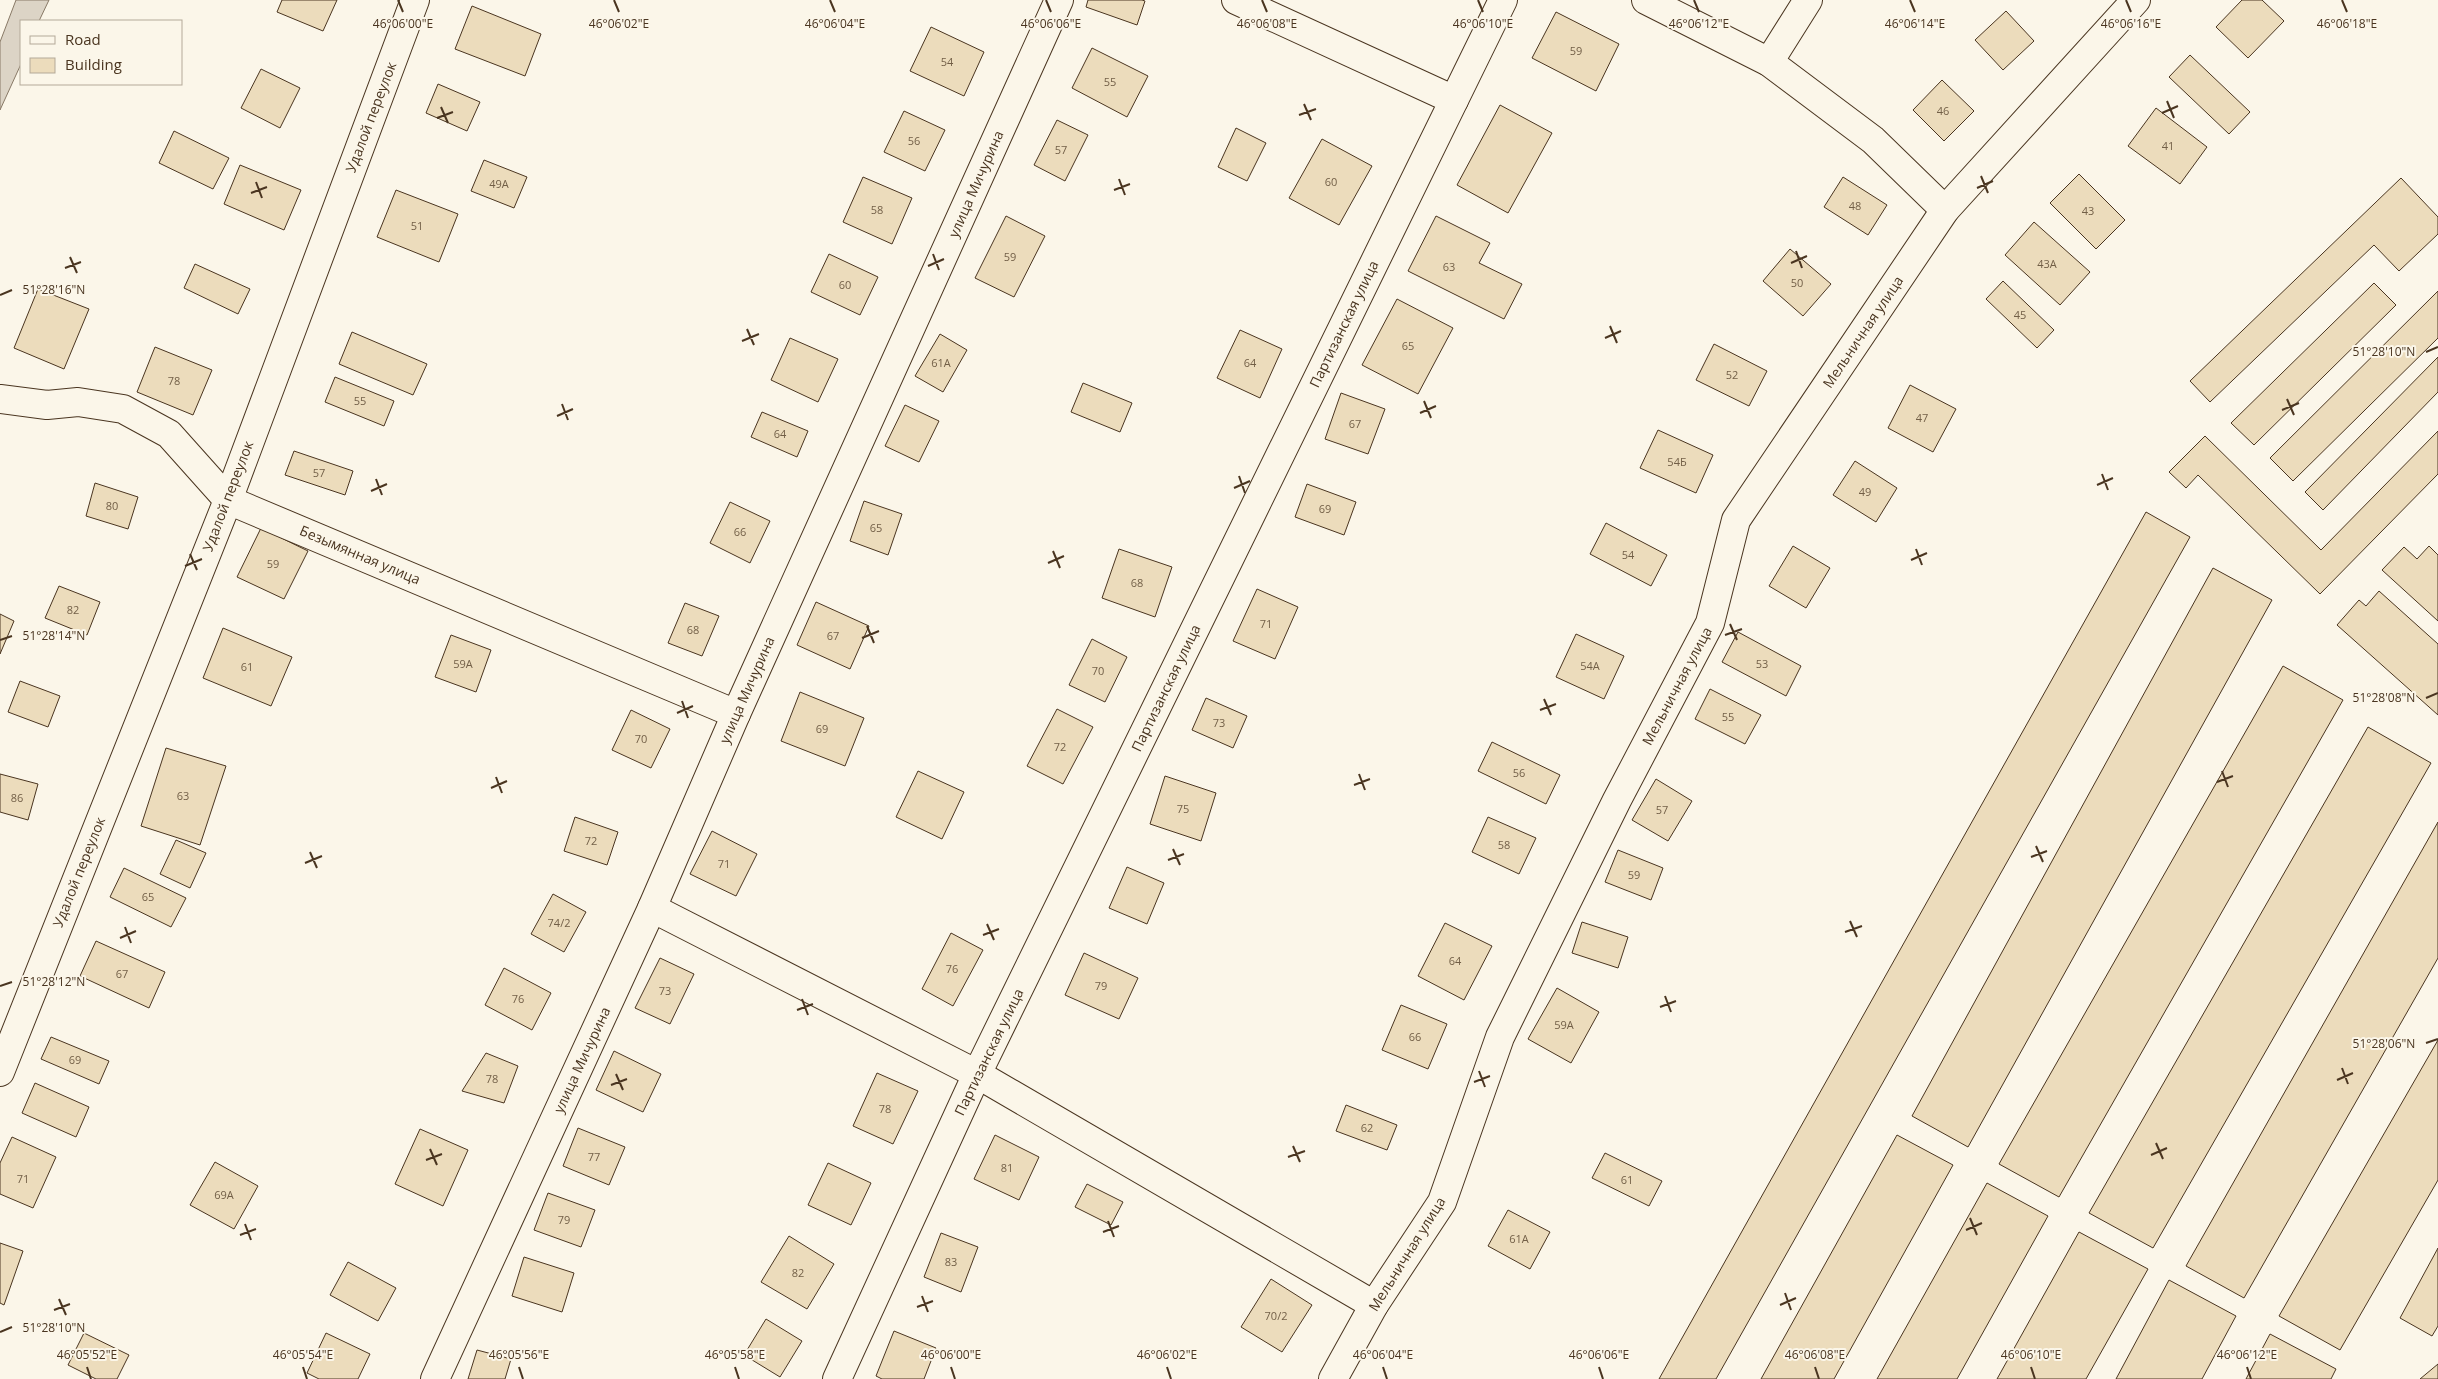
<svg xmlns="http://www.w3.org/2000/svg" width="2438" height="1379" font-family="'Open Sans',sans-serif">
<rect width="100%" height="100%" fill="#fbf6e9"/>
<path fill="#dcd4c6" stroke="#887966" d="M16,0H49L39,21H21V64L0,110V42Z"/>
<g fill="#ecdcbc" stroke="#4a3520">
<path d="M282,0H337L323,31L277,12Z"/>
<path d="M1088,0H1142L1145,1L1137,25L1086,7Z"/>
<path d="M2242,0H2262L2284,21L2248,58L2216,27Z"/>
<path d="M472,6L541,34L525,76L455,49Z"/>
<path d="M2006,11L2034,41L2003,70L1975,40Z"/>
<path d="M1556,12L1619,44L1596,91L1532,58Z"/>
<path d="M931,27L984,52L964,96L910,71Z"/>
<path d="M1092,48L1148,76L1127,117L1072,88Z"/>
<path d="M2190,55L2250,112L2229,134L2169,77Z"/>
<path d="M261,69L300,88L280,128L241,108Z"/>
<path d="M1942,80L1974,111L1944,141L1913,110Z"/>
<path d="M438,84L480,102L467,131L426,113Z"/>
<path d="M1500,105L1552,133L1508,213L1457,185Z"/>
<path d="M2156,108L2207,147L2180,184L2128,146Z"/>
<path d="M904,111L945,130L925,171L884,152Z"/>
<path d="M1057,120L1088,135L1065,181L1034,165Z"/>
<path d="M1236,128L1266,143L1247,181L1218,167Z"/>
<path d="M174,131L229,158L213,189L159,163Z"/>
<path d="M1322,139L1372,166L1339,225L1289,198Z"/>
<path d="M484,160L527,177L514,208L471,191Z"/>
<path d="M240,165L301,190L284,230L224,204Z"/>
<path d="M2079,174L2125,220L2096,249L2050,203Z"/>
<path d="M863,177L912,198L892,244L843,222Z"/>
<path d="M1843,177L1887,205L1868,235L1824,207Z"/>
<path d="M2401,178L2438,217V234L2399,271L2374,245L2210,402L2190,381Z"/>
<path d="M396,190L458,214L439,262L377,237Z"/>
<path d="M1006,216L1045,236L1014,297L975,278Z"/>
<path d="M1436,216L1490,243L1479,263L1522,284L1504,319L1408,271Z"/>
<path d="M2034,222L2090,272L2060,305L2005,255Z"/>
<path d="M1790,249L1831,284L1803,316L1763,281Z"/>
<path d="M829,254L878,277L860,315L811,292Z"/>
<path d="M195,264L250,289L238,314L184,288Z"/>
<path d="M2003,281L2054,330L2037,348L1986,299Z"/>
<path d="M2374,283L2396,305L2254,445L2231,423Z"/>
<path d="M38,289L89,309L64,369L14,348Z"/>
<path d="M2438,291V338L2293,481L2270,458Z"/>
<path d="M1397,299L1453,328L1418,394L1362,365Z"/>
<path d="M1240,330L1282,349L1260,398L1217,378Z"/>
<path d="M352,332L427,364L413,395L339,364Z"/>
<path d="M940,334L967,350L943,392L915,376Z"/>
<path d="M790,338L838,359L818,402L771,380Z"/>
<path d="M1714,344L1767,371L1749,406L1696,380Z"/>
<path d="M155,347L212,370L193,415L137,392Z"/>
<path d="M2438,357V392L2323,510L2305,492Z"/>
<path d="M335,377L394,401L384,426L325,402Z"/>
<path d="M1083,383L1132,403L1120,432L1071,412Z"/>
<path d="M1910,385L1956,409L1933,452L1888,428Z"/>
<path d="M1341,393L1385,409L1368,454L1325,439Z"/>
<path d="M905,405L939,421L919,462L885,446Z"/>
<path d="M762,412L808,431L797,457L751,437Z"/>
<path d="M1658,430L1713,455L1696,493L1640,468Z"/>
<path d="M2438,431V474L2320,594L2198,475L2186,488L2169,472L2205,436L2321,550Z"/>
<path d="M294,451L353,471L345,495L285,475Z"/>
<path d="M1855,461L1897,488L1876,522L1833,495Z"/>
<path d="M95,483L138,497L128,529L86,516Z"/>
<path d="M1307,484L1356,502L1344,535L1295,517Z"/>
<path d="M864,501L902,514L888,555L850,541Z"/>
<path d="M730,502L770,521L750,563L710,543Z"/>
<path d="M2146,512L2190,537L1716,1379H1659Z"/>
<path d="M1606,523L1667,555L1651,586L1590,554Z"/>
<path d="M261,528L308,551L284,599L237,577Z"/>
<path d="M1793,546L1830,568L1806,608L1769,586Z"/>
<path d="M2429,546L2438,555V621L2382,570L2404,547L2417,559Z"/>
<path d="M1119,549L1172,567L1155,617L1102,598Z"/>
<path d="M2213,568L2272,600L1968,1147L1912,1116Z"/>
<path d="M59,586L100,602L87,635L45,618Z"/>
<path d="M1257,589L1298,607L1275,659L1233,641Z"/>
<path d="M2379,591L2438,644V715L2337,625L2359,600L2366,606Z"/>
<path d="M816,602L869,626L850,669L797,645Z"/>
<path d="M685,603L719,616L702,656L668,643Z"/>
<path d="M0,614L14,621L0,654Z"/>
<path d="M223,628L292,657L271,706L203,678Z"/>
<path d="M1738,632L1801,666L1786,696L1722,662Z"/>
<path d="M1576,634L1624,656L1604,699L1556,677Z"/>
<path d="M451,635L491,650L476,692L435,677Z"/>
<path d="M1092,639L1127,657L1105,702L1069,685Z"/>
<path d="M2283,666L2343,700L2059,1197L1999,1164Z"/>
<path d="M20,681L60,696L48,727L8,712Z"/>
<path d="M1710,689L1761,715L1745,744L1695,719Z"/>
<path d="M800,692L864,718L845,766L781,741Z"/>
<path d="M1206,698L1247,716L1233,748L1192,730Z"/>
<path d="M1057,709L1093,727L1063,784L1027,766Z"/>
<path d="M631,710L670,729L651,768L612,750Z"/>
<path d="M2368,727L2431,763L2153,1248L2089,1213Z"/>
<path d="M1492,742L1560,775L1546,804L1478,771Z"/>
<path d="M166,748L226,766L200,845L141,826Z"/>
<path d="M918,771L964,792L942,839L896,817Z"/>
<path d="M0,774L38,784L28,820L0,812Z"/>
<path d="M1165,776L1216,793L1201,841L1150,824Z"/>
<path d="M1656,779L1692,801L1668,841L1632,820Z"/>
<path d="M575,817L618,832L607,865L564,851Z"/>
<path d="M1488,817L1536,838L1519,874L1472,852Z"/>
<path d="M2438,822V958L2244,1298L2186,1266Z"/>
<path d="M712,831L757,854L736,896L690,874Z"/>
<path d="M176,840L206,853L190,888L160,874Z"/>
<path d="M1618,850L1663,868L1651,900L1605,882Z"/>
<path d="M1127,867L1164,883L1147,924L1109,908Z"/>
<path d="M124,868L186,898L171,927L110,897Z"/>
<path d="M553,894L586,912L564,952L531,934Z"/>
<path d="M1582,922L1628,937L1618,968L1572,953Z"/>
<path d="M1445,923L1492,946L1464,1000L1418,976Z"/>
<path d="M951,933L983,950L953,1006L922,989Z"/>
<path d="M96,941L165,972L149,1008L80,976Z"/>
<path d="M1084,953L1138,978L1119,1019L1065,995Z"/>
<path d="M660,958L694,974L670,1024L635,1008Z"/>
<path d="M504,968L551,993L532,1030L485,1005Z"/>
<path d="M1557,988L1599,1012L1571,1063L1528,1039Z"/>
<path d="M1401,1005L1447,1024L1428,1069L1382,1050Z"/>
<path d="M51,1037L109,1061L99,1084L41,1059Z"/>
<path d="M2438,1040V1180L2340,1350L2279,1316Z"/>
<path d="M614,1051L661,1074L643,1112L596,1090Z"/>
<path d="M486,1053L518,1066L504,1103L462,1091Z"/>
<path d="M877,1073L918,1091L893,1144L853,1126Z"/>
<path d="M35,1083L89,1107L76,1137L22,1113Z"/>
<path d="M1346,1105L1397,1125L1387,1150L1336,1131Z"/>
<path d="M578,1128L625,1147L609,1185L563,1166Z"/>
<path d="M420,1129L468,1150L443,1206L395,1184Z"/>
<path d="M995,1135L1039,1157L1019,1200L974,1179Z"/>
<path d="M1897,1135L1953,1165L1834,1379H1761Z"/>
<path d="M12,1137L56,1157L33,1208L0,1194V1163Z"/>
<path d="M1605,1153L1662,1181L1649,1206L1592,1178Z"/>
<path d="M215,1162L258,1186L234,1229L190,1205Z"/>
<path d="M828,1163L871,1183L851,1225L808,1205Z"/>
<path d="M1987,1183L2048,1216L1957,1379H1877Z"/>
<path d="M1087,1184L1123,1202L1111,1225L1075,1207Z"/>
<path d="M548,1193L595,1210L581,1247L534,1230Z"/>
<path d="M1508,1210L1550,1232L1530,1269L1488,1246Z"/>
<path d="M2079,1232L2148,1269L2086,1379H1997Z"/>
<path d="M941,1233L978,1247L961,1292L924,1277Z"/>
<path d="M789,1236L834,1264L807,1309L761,1282Z"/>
<path d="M0,1243L23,1251L4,1305L0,1303Z"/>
<path d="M2438,1248V1326L2432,1336L2400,1318Z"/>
<path d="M524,1257L574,1273L562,1312L512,1296Z"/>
<path d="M348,1262L396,1288L378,1321L330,1295Z"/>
<path d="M1271,1279L1312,1305L1282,1352L1241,1327Z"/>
<path d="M2169,1280L2236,1316L2202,1379H2116Z"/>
<path d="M766,1319L802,1341L780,1377L744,1355Z"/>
<path d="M894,1331L936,1348L924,1379H882L876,1376Z"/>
<path d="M84,1333L129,1355L117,1379H96L68,1365Z"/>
<path d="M326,1333L370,1354L358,1379H319L307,1373Z"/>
<path d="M2270,1334L2336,1369L2331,1379H2246Z"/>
<path d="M477,1350L511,1359L505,1379H468Z"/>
<path d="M2438,1364V1379H2420Z"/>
</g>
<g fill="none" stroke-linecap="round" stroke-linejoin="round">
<defs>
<g id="street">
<path d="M1236,0L1454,100"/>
<path d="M1646,0L1769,62L1873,140L1945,210"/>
<path d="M1769,62L1808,0"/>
<path d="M0,399L47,405L78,402L123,409L169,434L228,500L736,714"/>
<path d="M652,908L977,1074L1374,1305"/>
<path d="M0,1072L228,500L415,0"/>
<path d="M435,1379L652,908L736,714L1059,0"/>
<path d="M837,1379L977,1074L1503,0"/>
<path d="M1333,1379L1374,1305L1442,1202L1500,1037L1617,800L1710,623L1736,520L1945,210L2136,0"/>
</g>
</defs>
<use href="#street" stroke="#4a3520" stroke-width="30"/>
<use href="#street" stroke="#fbf6e9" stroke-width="28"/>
</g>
<path fill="none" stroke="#4a3520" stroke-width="2" d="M398,0L403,12M614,0L619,12M830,0L835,12M1046,0L1051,12M1262,0L1267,12M1478,0L1483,12M1694,0L1699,12M1910,0L1915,12M2126,0L2131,12M2342,0L2347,12M2167,101L2174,118M1304,104L1311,120M441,107L448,123M2162,113L2178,106M1299,115L1316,109M437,118L453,112M1981,176L1988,193M1119,179L1125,195M256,182L262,198M1977,188L1993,181M1114,190L1130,184M251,193L267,187M1796,251L1802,268M933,254L939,270M70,257L77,273M1791,263L1807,256M928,266L944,259M65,268L81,262M0,295L12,290M1610,326L1617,343M747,329L754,345M1605,338L1621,331M742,341L759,334M2426,352L2438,347M2287,399L2294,415M1424,401L1431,418M562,404L568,420M2282,410L2299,403M1420,413L1436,406M557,416L573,409M2102,474L2108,490M1239,476L1245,493M376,479L382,495M2097,485L2113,478M1234,488L1250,481M371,491L387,484M1916,549L1922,565M1053,551L1060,568M190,554L197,570M1911,560L1927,553M1048,563L1064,556M185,566L202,559M1730,624L1737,640M867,626L874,643M1725,635L1742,629M862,638L879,631M0,640L12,636M2426,698L2438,693M1544,699L1551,715M682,701L688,718M1540,710L1556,704M677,713L693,706M2222,771L2228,787M1359,774L1365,790M496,777L502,793M2217,782L2233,776M1354,785L1370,779M491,788L507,781M2036,846L2043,862M1173,849L1180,865M310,852L317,868M2031,857L2047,851M1168,860L1184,854M305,863L322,856M1850,921L1857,937M987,924L994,940M125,927L131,943M1845,932L1862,926M983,935L999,929M120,938L136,931M0,986L12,982M1665,996L1671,1012M802,999L808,1015M1660,1007L1676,1001M797,1010L813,1004M2426,1043L2438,1039M2342,1068L2348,1084M1479,1071L1485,1087M616,1074L623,1090M2337,1080L2353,1073M1474,1082L1490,1076M611,1085L627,1079M2156,1143L2163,1159M1293,1146L1300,1162M430,1149L437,1165M2151,1155L2167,1148M1288,1157L1305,1151M426,1160L442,1154M1970,1218L1977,1235M1108,1221L1114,1237M245,1224L251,1240M1966,1230L1982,1223M1103,1232L1119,1226M240,1235L256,1229M1785,1293L1791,1310M922,1296L928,1312M59,1299L66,1315M1780,1305L1796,1298M917,1307L933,1301M54,1310L70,1304M0,1332L12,1327M87,1367L91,1379M303,1367L307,1379M519,1367L523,1379M735,1367L739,1379M951,1367L955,1379M1167,1367L1171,1379M1383,1367L1387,1379M1599,1367L1603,1379M1815,1367L1819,1379M2031,1367L2035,1379M2247,1367L2251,1379"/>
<g text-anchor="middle" stroke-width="4" stroke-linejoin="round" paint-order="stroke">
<g font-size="11" fill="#725f47">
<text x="1576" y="55">59</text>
<text x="947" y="66">54</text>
<text x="1110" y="86">55</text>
<text x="1943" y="115">46</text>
<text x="914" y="145">56</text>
<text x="2168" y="150">41</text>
<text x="1061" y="154">57</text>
<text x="1331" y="186">60</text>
<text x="499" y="188">49А</text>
<text x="1855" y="210">48</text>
<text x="877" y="214">58</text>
<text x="2088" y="215">43</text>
<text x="417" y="230">51</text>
<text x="1010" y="261">59</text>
<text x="2047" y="268">43А</text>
<text x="1449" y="271">63</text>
<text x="1797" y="287">50</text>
<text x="845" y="289">60</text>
<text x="2020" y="319">45</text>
<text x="1408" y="350">65</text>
<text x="941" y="367">61А</text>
<text x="1250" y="367">64</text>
<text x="1732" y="379">52</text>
<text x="174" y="385">78</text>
<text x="360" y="405">55</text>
<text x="1922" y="422">47</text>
<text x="1355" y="428">67</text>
<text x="780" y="438">64</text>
<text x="1677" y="466">54Б</text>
<text x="319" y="477">57</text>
<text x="1865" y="496">49</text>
<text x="112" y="510">80</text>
<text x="1325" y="513">69</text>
<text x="876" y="532">65</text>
<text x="740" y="536">66</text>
<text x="1628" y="559">54</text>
<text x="273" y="568">59</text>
<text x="1137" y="587">68</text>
<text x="73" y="614">82</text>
<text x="1266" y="628">71</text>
<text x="693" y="634">68</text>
<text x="833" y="640">67</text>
<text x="463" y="668">59А</text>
<text x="1762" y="668">53</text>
<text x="1590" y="670">54А</text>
<text x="247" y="671">61</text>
<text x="1098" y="675">70</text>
<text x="1728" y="721">55</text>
<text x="1219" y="727">73</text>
<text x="822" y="733">69</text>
<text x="641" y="743">70</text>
<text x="1060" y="751">72</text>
<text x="1519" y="777">56</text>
<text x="183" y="800">63</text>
<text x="17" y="802">86</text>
<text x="1183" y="813">75</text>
<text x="1662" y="814">57</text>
<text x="591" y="845">72</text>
<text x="1504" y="849">58</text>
<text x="724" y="868">71</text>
<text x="1634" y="879">59</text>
<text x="148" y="901">65</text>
<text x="559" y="927">74/2</text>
<text x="1455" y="965">64</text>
<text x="952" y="973">76</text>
<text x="122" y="978">67</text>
<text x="1101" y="990">79</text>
<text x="665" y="995">73</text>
<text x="518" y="1003">76</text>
<text x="1564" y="1029">59А</text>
<text x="1415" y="1041">66</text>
<text x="75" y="1064">69</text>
<text x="492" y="1083">78</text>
<text x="885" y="1113">78</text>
<text x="1367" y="1132">62</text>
<text x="594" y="1161">77</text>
<text x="1007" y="1172">81</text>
<text x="23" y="1183">71</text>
<text x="1627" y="1184">61</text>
<text x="224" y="1199">69А</text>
<text x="564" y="1224">79</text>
<text x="1519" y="1243">61А</text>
<text x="951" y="1266">83</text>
<text x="798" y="1277">82</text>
<text x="1276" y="1320">70/2</text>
</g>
<g font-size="14" fill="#4a3520" stroke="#fbf6e9">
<text transform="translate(371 117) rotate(-69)" y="5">Удалой переулок</text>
<text transform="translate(976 184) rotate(-66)" y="5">улица Мичурина</text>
<text transform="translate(1344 324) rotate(-64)" y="5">Партизанская улица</text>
<text transform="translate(1863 332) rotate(-56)" y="5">Мельничная улица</text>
<text transform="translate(228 496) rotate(-69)" y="5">Удалой переулок</text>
<text transform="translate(360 555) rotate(23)" y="5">Безымянная улица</text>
<text transform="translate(1677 686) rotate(-62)" y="5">Мельничная улица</text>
<text transform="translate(1166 688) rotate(-64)" y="5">Партизанская улица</text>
<text transform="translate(747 690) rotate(-66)" y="5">улица Мичурина</text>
<text transform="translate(79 872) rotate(-68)" y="5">Удалой переулок</text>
<text transform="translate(989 1052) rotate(-64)" y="5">Партизанская улица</text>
<text transform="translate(582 1060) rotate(-65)" y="5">улица Мичурина</text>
<text transform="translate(1407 1254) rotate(-58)" y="5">Мельничная улица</text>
</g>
</g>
<g font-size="12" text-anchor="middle" fill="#4a3520" stroke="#fbf6e9" stroke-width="4" stroke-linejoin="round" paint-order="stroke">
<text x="403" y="28">46°06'00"E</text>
<text x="619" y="28">46°06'02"E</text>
<text x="835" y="28">46°06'04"E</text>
<text x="1051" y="28">46°06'06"E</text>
<text x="1267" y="28">46°06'08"E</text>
<text x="1483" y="28">46°06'10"E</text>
<text x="1699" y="28">46°06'12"E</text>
<text x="1915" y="28">46°06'14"E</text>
<text x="2131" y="28">46°06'16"E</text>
<text x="2347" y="28">46°06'18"E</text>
<text x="54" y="294">51°28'16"N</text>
<text x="2384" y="356">51°28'10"N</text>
<text x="54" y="640">51°28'14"N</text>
<text x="2384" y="702">51°28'08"N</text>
<text x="54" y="986">51°28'12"N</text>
<text x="2384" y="1048">51°28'06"N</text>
<text x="54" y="1332">51°28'10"N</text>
<text x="87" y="1359">46°05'52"E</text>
<text x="303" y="1359">46°05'54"E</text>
<text x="519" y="1359">46°05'56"E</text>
<text x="735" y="1359">46°05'58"E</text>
<text x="951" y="1359">46°06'00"E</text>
<text x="1167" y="1359">46°06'02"E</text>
<text x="1383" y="1359">46°06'04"E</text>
<text x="1599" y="1359">46°06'06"E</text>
<text x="1815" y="1359">46°06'08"E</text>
<text x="2031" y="1359">46°06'10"E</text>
<text x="2247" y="1359">46°06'12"E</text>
</g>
<rect x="20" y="20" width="162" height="65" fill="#fbf6e9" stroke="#b4a999"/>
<rect x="30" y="36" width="25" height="8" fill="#fbf6e9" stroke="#b4a999"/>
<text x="65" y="45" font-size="15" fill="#4a3520">Road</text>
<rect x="30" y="58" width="25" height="15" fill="#ecdcbc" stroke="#b4a999"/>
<text x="65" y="70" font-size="15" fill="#4a3520">Building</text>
</svg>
